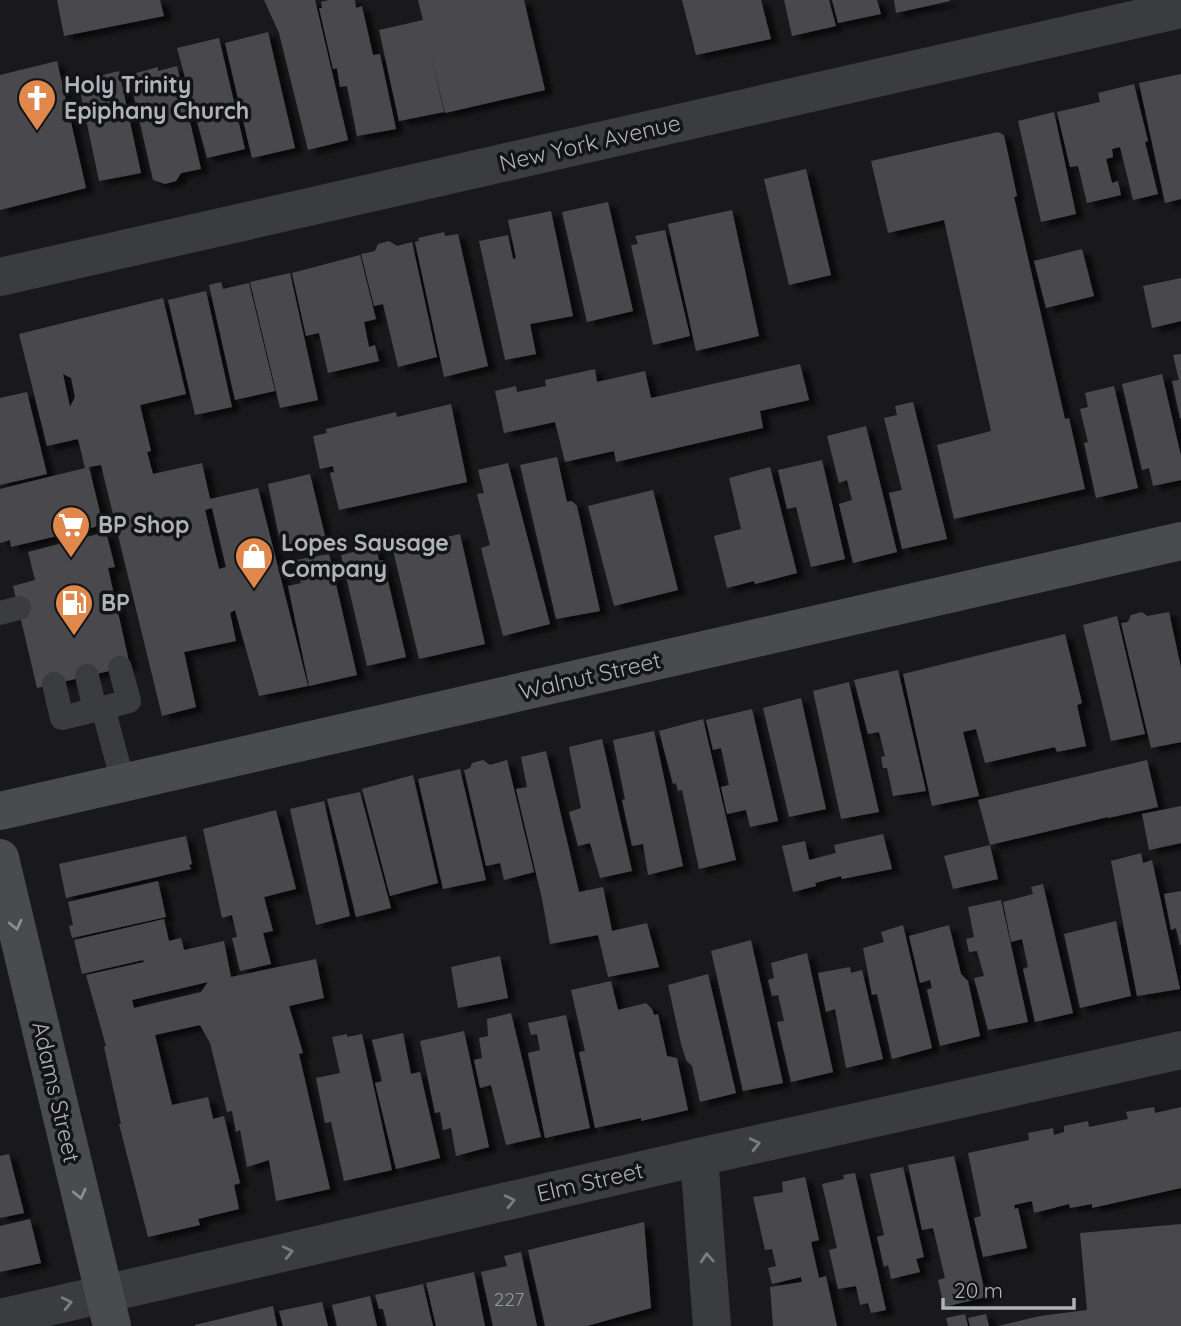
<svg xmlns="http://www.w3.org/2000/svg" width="1181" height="1326" font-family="Quicksand,sans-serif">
<defs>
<filter id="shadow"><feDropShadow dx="8" dy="4.5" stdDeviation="2" flood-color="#0009"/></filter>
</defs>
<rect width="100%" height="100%" fill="#19191b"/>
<g fill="#484a4d" fill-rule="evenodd" filter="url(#shadow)">
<path d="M57,0H160L164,16L64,36Z"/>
<path d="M264,0H315L348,140L308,150L279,33Z"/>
<path d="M329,0H355L356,8L362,6L373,55L380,54L396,129L357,136L347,86L340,87L337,68L333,69L319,8H322L321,2Z"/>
<path d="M418,0H524L545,90L445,113L431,56L444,112L399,121L379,30L423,20Z"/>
<path d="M682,0H761L771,39L696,55Z"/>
<path d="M784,0H829L836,26L792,36Z"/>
<path d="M832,0H877L881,14L838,23Z"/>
<path d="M894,0H950V1L896,13Z"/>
<path d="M268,32L295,148L252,158L225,43Z"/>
<path d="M219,38L245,149L207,158L177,48Z"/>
<path d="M57,61L86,188L0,210V75Z"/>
<path d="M177,66L201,169L181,173L176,181L165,184L153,180L129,75L158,67V71Z"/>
<path d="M119,71L141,173L99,181L78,81Z"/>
<path d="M1181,74V199L1165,203L1139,83Z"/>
<path d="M1134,84L1148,141L1145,142L1158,194L1133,200L1120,147L1112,149L1113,157L1106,159L1112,183L1118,181L1121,195L1087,203L1078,166L1070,167L1057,112L1100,102L1098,93Z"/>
<path d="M1054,112L1076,214L1041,222L1018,121Z"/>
<path d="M998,132L1004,135L1017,196L1014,197L1065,419L1069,418L1085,489L954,519L937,445L991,431L944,220L888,233L871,161Z"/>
<path d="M806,169L831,275L789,285L764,179Z"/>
<path d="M608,202L633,311L587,322L562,212Z"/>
<path d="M732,210L759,336L696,351L668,224Z"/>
<path d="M551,211L573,316L530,324L536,354L505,360L479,241L508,235L513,259L516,258L508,220Z"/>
<path d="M665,230L690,336L653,345L631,245L638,244L635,236Z"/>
<path d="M444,232L445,236L458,234L488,366L444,377L415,242L419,241L418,238Z"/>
<path d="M389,241L397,246L412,242L437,357L398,367L383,304L374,306L361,254L375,251L378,244Z"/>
<path d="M1082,249L1094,296L1046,308L1034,261Z"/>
<path d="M360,255L376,319L364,322L369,347L375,345L379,361L328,373L319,333L306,336L292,273Z"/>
<path d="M290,273L318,400L280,408L250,282Z"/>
<path d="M1181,278V321L1152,328L1143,286Z"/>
<path d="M221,282L223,289L249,283L275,391L235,400L209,285Z"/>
<path d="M206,291L232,407L195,415L168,300Z"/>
<path d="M163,298L186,394L140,405L151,451L147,452L153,474L202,463L210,499L258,488L308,686L259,696L235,610L230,613L236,641L184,652L196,707L162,716L101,465L89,467L103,525L11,547L10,540L0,543V489L85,468L78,439L47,446L19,334ZM63,374L71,378L75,397L70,407ZM212,508L226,567L219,569L205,510Z"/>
<path d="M1181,354V418H1180L1172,381L1179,380L1173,355Z"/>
<path d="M800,364L809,400L760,411L763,428L616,462L614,451L565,462L555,422L504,433L495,391L516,386L517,392L546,386L545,380L595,369L597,382L645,371L651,398Z"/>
<path d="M1162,374L1181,456V480L1153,486L1149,468L1142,470L1122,384Z"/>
<path d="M1114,386L1138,488L1096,498L1084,443L1088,442L1080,409L1088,407L1085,393Z"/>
<path d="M27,392L47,474L0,485V398Z"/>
<path d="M913,402L947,539L902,549L889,493L902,490L884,418L897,415L895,406Z"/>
<path d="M451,404L467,482L339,510L330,473L334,472L333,466L320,469L313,436L327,433L326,429L396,412L397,417Z"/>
<path d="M866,426L897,552L853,563L839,504L852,500L847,480L839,483L827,436Z"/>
<path d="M557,457L567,502L572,501L577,506L600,611L556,619L520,465Z"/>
<path d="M822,460L845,559L811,567L796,507L787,509L778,470Z"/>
<path d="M508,463L550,624L503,636L481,548L490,545L477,494L484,493L478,470Z"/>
<path d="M770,467L797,573L755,584L754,581L727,588L714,536L741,529L729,478Z"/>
<path d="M310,474L325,536L281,546L268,484Z"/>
<path d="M653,490L678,590L614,606L588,506Z"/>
<path d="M106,532L115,567L108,568L130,666L37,688L13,586L35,580L28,552Z"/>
<path d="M460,534L485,644L419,659L393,550Z"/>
<path d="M376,546L379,561L383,560L406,657L367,666L341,555Z"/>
<path d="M329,554L357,675L309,686L288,586L301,583L296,560Z"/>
<path d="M1142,612L1147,616L1169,612L1181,668V742L1151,748L1121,623L1128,622L1131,615Z"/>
<path d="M1117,616L1145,734L1111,741L1083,625Z"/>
<path d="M1065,634L1082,703L1077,705L1086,746L1057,752L1055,747L985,763L976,729L963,732L979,796L932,806L903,674Z"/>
<path d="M898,670L926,791L893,796L887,768H883L881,757L885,756L879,732L868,734L854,680Z"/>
<path d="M849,682L879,812L841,819L813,691Z"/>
<path d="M801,698L826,809L789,817L763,708Z"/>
<path d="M752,709L778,821L750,827L746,810L727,814L721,787L729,785L721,748L713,750L706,720Z"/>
<path d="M703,719L736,860L699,869L682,790L678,791L676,783L673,784L659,731Z"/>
<path d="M654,731L683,866L648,875L643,844L632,846L622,800L625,799L613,740Z"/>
<path d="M602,739L632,871L600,878L590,843L578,846L569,812L581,808L569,747Z"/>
<path d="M546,751L579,892L603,887L612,931L647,923L659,967L608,977L598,935L550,944L542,899L516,789L527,787L521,757Z"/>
<path d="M483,760L490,765L507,760L534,872L504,880L500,863L486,866L464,770L470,768L472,763Z"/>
<path d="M1147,760L1158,807L1108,818V817L990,845L998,879L953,889L944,856L990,845L978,800Z"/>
<path d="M460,769L486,880L443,889L418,779Z"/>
<path d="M413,775L438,883L390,896L362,789Z"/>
<path d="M360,792L391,908L356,917L327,799Z"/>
<path d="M324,801L350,916L316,925L290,809Z"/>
<path d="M1181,806V843L1149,850L1142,814Z"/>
<path d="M276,810L296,889L264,897L273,931L263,933L271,964L240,971L232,938L237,937L232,915L222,918L203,829Z"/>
<path d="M883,834L892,869L842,879L841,876L815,883L816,886L793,892L782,846L805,841L809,860L836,853L834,845Z"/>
<path d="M186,836L192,864L189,865L191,869L66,898L59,864Z"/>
<path d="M1141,853L1143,863L1152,860L1180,989L1137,996L1111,861Z"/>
<path d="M158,881L166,917L72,938L69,926L73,925L68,902Z"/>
<path d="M1043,884L1073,1013L1035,1022L1023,969L1028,967L1022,939L1011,942L1003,902L1033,894L1031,887Z"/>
<path d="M1181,891V945H1180L1176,928L1171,930L1164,894Z"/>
<path d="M1001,900L1028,1022L988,1030L974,978L984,976L977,951L969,952L966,939L974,937L968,907Z"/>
<path d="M164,919L169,941L181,938L184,950L224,941L231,977L316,959L324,998L289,1006L303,1053L299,1054L330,1189L276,1201L269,1160L247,1167L240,1130L236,1132L232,1111L227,1112L210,1043L200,1025L155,1035L172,1105L208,1097L213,1119L224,1116L240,1183L234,1185L239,1209L198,1219L200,1225L148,1237L119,1124H121L104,1047L106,1046L86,975L144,962L143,960L82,974L74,940ZM208,982L201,992L134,1008L132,1000Z"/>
<path d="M1116,921L1131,996L1080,1008L1064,934Z"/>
<path d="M903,925L932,1048L892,1059L877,994L872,995L863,948L884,942L881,932Z"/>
<path d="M949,925L961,974L968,981L980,1036L940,1046L927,990L932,988L930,980L920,983L909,936Z"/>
<path d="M751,940L783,1083L743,1091L711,951Z"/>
<path d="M807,953L833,1072L791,1082L777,1022L784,1021L778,995L772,996L768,980L774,978L771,963Z"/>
<path d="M500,956L508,998L458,1008L451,967Z"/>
<path d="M850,967L851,973L862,970L883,1059L846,1068L835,1009L826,1012L818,973Z"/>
<path d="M708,974L736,1093L700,1102L692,1066L686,1060L681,1044L668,985Z"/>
<path d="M611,981L618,1010L646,1003L652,1009L654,1015L658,1014L667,1056L677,1058L688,1110L641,1121V1118L595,1128L579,1052L585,1051L571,990Z"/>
<path d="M511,1013L541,1137L506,1145L491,1085L480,1088L474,1060L482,1058L479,1038L488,1036L487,1019Z"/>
<path d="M566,1015L590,1128L545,1138L528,1053L540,1050L537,1034L531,1035L528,1023Z"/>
<path d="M464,1031L489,1147L456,1156L451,1128L443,1130L440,1112L435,1113L420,1041Z"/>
<path d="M403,1033L411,1074L420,1072L440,1158L396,1169L375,1083L382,1081L372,1040Z"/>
<path d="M347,1034V1037L362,1034L392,1170L344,1181L331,1122L325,1123L316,1078L340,1073L332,1037Z"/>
<path d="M1154,1107L1155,1113L1181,1107V1188L1092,1208V1204L1070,1208L1069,1204L1034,1213L1032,1201L1014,1205L1015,1209L1018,1208L1027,1248L983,1257L974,1218L981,1216L968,1153L1029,1140L1028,1133L1053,1128L1054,1135L1064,1132V1126L1088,1121L1089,1127L1128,1119L1126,1112Z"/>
<path d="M9,1154L24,1213L0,1218V1156Z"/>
<path d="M954,1156L986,1297L944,1307L938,1280L945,1278L933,1228L922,1230L908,1165Z"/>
<path d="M903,1167L924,1257L916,1259L920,1272L891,1279L888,1265L884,1267L877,1237L884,1235L870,1174Z"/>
<path d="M855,1173L886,1310L871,1313L868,1303L860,1305L856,1286L838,1289L829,1250L837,1248L822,1184L844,1179L843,1175Z"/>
<path d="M805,1177L819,1240L811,1242L819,1278L826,1276L837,1326H773L770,1287L802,1282L801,1277L772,1284L768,1268L776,1266L772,1249L765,1250L753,1197L783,1192L782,1182Z"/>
<path d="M30,1219L41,1263L0,1272V1226Z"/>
<path d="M644,1222L651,1308L587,1326H545L528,1250Z"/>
<path d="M1181,1224V1326H998L1040,1316L1087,1310L1080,1233Z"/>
<path d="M521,1252L537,1326H493L481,1272L507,1266L504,1256Z"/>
<path d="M474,1272L485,1326H436L426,1283Z"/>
<path d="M423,1284L433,1326H387L383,1309H379L375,1295Z"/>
<path d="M370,1296L377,1326H337L332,1305Z"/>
<path d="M322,1302L328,1326H283L279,1311Z"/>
<path d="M273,1306L277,1326H195V1325Z"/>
<path d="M965,1314L968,1326H948L946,1318Z"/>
<path d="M986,1314L989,1326H970L968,1318Z"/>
</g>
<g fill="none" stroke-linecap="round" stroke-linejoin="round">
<g stroke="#3a3c3f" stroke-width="24">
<path d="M0,613L19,608"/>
<path d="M120,668L129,701L103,708L123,782"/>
<path d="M87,676L95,710"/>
<path d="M54,684L62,718L103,708"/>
</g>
<g stroke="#3a3c3f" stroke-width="38">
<path d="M0,277L1181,9"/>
<path d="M699,1157L712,1326"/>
<path d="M0,1318L699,1157L1181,1050"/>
</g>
<g stroke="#484c4f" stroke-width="38">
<path d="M0,811L1181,541"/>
<path d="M0,858L112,1326"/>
</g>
</g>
<defs><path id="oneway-chevron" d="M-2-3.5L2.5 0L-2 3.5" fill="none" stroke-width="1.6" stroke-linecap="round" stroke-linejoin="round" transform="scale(1.75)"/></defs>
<g stroke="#898f94">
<use href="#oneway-chevron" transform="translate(16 925) rotate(77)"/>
<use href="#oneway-chevron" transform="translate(80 1194) rotate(77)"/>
</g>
<g stroke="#797d82">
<use href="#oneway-chevron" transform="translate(755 1144) rotate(-13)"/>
<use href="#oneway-chevron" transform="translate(510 1201) rotate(-13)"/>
<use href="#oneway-chevron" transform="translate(288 1252) rotate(-13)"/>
<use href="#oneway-chevron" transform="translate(707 1258) rotate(-94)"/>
<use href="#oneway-chevron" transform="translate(67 1303) rotate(-13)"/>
</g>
<defs>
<symbol id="church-pin" viewBox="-11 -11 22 30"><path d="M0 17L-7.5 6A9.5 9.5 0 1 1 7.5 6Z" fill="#e0874b" stroke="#141416"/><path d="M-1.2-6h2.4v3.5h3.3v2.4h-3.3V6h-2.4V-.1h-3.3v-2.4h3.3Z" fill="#fff"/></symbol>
<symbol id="supermarket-pin" viewBox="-11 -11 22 30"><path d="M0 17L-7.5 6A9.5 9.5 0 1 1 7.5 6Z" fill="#e0874b" stroke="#141416"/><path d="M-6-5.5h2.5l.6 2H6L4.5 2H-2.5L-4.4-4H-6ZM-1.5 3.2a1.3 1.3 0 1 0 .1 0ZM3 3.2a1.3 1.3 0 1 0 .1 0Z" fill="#fff"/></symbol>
<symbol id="shop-pin" viewBox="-11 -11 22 30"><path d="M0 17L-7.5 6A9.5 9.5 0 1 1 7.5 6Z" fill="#e0874b" stroke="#141416"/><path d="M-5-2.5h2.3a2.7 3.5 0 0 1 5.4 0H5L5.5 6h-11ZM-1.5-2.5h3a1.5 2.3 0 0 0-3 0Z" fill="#fff"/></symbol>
<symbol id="fuel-pin" viewBox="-11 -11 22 30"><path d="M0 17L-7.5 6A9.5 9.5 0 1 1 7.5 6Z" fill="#e0874b" stroke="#141416"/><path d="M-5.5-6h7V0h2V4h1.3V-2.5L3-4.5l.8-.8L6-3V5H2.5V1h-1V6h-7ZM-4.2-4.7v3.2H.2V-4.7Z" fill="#fff"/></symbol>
</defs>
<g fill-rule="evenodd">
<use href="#church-pin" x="15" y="76" width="44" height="60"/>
<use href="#supermarket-pin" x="49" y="503" width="44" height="60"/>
<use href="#shop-pin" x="232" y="534" width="44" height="60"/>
<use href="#fuel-pin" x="52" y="581" width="44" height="60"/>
</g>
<g text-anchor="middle" stroke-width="7" stroke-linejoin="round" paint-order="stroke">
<g font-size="19" fill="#93999e">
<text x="509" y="1306">227</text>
</g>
<g font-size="23" font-weight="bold" fill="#acb3b9" stroke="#141416" text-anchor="start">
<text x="64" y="93">Holy Trinity<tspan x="64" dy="26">Epiphany Church</tspan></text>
<text x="98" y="533">BP Shop</text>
<text x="281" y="551">Lopes Sausage<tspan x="281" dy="26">Company</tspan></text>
<text x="101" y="611">BP</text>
</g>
<g font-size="23" fill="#acb3b9" stroke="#141416">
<text transform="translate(590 143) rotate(-13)" y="8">New York Avenue</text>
<text transform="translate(590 676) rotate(-13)" y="8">Walnut Street</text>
<text transform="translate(56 1092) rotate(77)" y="8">Adams Street</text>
<text transform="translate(590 1182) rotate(-13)" y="8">Elm Street</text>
</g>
</g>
<path d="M943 1298v10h131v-10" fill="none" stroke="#acb3b9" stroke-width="3.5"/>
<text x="954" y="1298" font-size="21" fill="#acb3b9" stroke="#141416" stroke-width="5" paint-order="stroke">20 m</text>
</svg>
